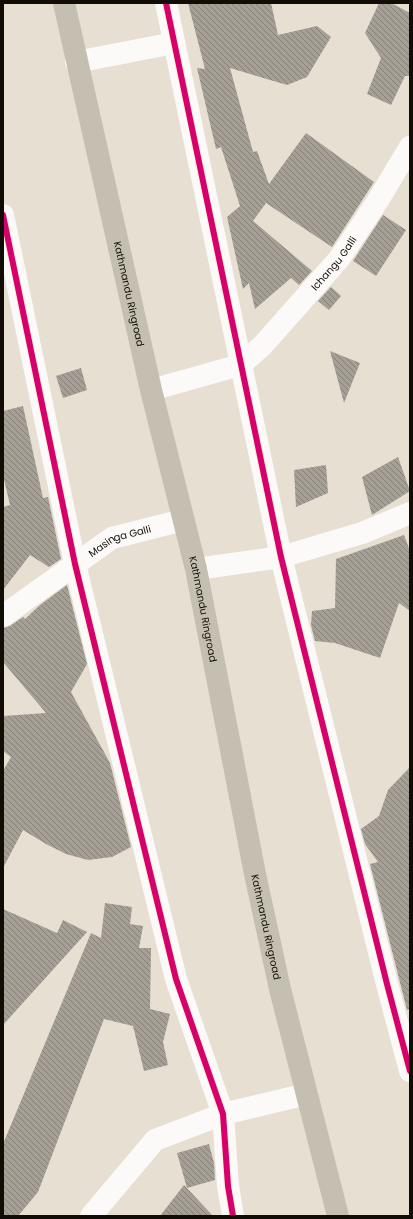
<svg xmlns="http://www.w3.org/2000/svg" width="413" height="1219" font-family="Poppins,sans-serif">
<defs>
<pattern id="building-back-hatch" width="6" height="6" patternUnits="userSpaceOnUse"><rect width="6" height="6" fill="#a59f96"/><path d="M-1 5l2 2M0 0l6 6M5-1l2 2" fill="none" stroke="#858078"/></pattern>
</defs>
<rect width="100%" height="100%" fill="#e7dfd2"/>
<g fill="url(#building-back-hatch)">
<path d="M188,3H271L278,35L317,26L331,37L307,77L287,85L230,68L253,152L257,151L269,184L306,133L374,182L332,247L266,203L253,221L312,271L299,285L291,278L255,309L249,283L243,289L227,217L240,206L221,147L216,149L197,68L205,69Z"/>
<path d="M379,3H391L410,13V76H405L391,105L367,94L381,58L365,33Z"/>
<path d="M383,215L406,230L376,276L353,261Z"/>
<path d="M331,287L341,296L329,310L318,301Z"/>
<path d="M330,351L360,363L344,403Z"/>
<path d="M81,368L87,390L63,398L56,376Z"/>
<path d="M23,406L43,498L48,497L61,559L49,567L30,555L3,590V507L10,505L3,475V411Z"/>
<path d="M398,457L410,491L372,515L362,477Z"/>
<path d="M326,465L328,493L296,507L294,470Z"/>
<path d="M404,535L410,551V611L399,603L380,658L335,643L315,641L311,625L312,611L335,608L336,559Z"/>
<path d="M67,585L87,664L71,692L110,763L131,847L112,857L88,860L66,854L46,844L23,830L3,868V771L11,757L3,751V716L46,713L3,662V628L10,626L23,617L25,619L40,605Z"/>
<path d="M410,767V1009L407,1010L370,864L378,862L365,844L361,829L379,816L388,790Z"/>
<path d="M105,903L132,907L130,924L143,926L139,948H151L150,1009L170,1014L163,1042L168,1065L144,1071L133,1026L104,1019L38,1192L18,1216H3V1144L91,933L101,938Z"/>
<path d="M3,909L57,933L63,920L87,932L3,1025Z"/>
<path d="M209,1144L214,1163L215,1180L187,1188L177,1153Z"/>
<path d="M184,1185L213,1216H160Z"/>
</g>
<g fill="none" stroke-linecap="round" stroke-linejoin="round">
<g stroke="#fbfaf8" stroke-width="22">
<path d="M166,3L281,557L387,984L410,1071"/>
<path d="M76,62L174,43"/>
<path d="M3,215L75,564L176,979L223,1114L228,1186L233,1216"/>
<path id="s1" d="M151,390L240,365L262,346L339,259L377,202L410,147"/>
<path d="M196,569L281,557L362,533L410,513"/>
<path id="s2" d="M3,616L112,538L183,520"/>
<path d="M91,1216L155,1140L223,1114L307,1094"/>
</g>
<path stroke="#c5bfb1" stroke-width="22" id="s3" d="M64,3L151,390L196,569L255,874L280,989L338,1216"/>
<defs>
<g id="cycleway">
<path d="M166,3L281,557L387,984L410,1071"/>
<path d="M3,215L75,564L176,979L223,1114L228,1186L233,1216"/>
</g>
</defs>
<use href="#cycleway" stroke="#fcefd7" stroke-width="8"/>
<use href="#cycleway" stroke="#d6006c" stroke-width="6"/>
</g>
<g text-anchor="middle" stroke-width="4" stroke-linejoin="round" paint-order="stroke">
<g font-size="10" fill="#110d06" stroke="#fcefd7">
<text dy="4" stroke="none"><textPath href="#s1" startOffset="231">Ichangu Galli</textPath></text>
<text dy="4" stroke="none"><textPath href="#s3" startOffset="298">Kathmandu Ringroad</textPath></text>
<text dy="4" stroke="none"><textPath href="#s2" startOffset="140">Masinga Galli</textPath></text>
<text dy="4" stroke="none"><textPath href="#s3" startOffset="622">Kathmandu Ringroad</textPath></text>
<text dy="4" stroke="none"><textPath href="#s3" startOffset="946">Kathmandu Ringroad</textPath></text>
</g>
</g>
<rect width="413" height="1219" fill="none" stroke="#110d06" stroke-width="8"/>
</svg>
